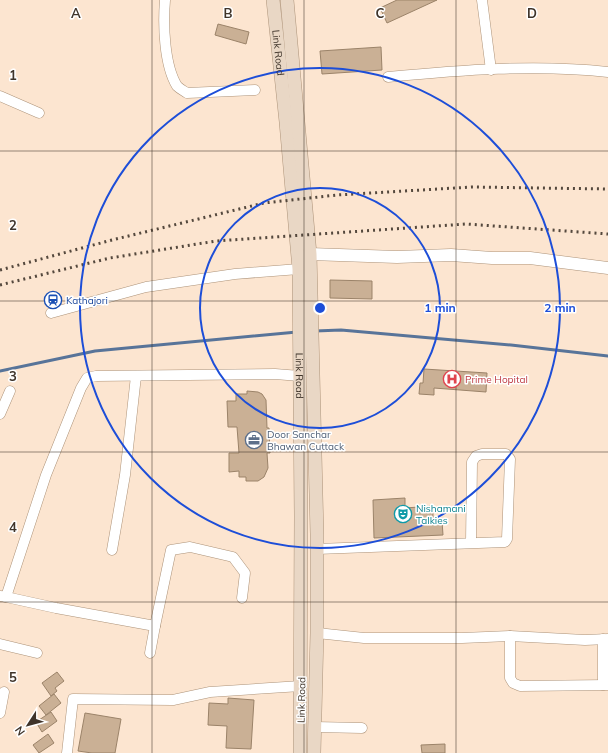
<svg xmlns="http://www.w3.org/2000/svg" width="608" height="753" font-family="Mulish,sans-serif">
<rect width="100%" height="100%" fill="#fce5d0"/>
<g fill="none" stroke-linecap="round" stroke-linejoin="round">
<g stroke="#587499" stroke-width="3">
<path d="M315,331L341,330L511,345L608,356"/>
<path d="M0,371L95,351L297,332"/>
</g>
</g>
<g fill="#cab095" stroke="#9b8369">
<path d="M397,0H437L387,23L380,8Z"/>
<path d="M218,24L249,32L246,44L215,35Z"/>
<path d="M381,47L382,70L322,74L320,51Z"/>
<path d="M330,280L372,281V299L330,298Z"/>
<path d="M424,369L487,373L486,392L434,388V395L419,394L420,383H423Z"/>
<path d="M247,391L258,392L262,394L266,400L267,428H269L270,453H267L268,468L264,477L258,481H246V477H239V471L229,472V453H239L237,427H228L227,401H236V394H247Z"/>
<path d="M405,498V508L433,506V520L442,521L443,535L374,538L373,500Z"/>
<path d="M57,672L64,681L55,688L57,691L51,696L42,683Z"/>
<path d="M54,694L61,703L46,715L39,706Z"/>
<path d="M228,698L254,700L251,749L226,748L227,726L208,725L209,703L228,704Z"/>
<path d="M51,712L57,721L42,732L36,722Z"/>
<path d="M85,713L121,719L115,753H92L78,751Z"/>
<path d="M48,734L54,743L39,753L33,745Z"/>
<path d="M445,744V753H422L421,745Z"/>
</g>
<g fill="none" stroke-linecap="round" stroke-linejoin="round">
<defs>
<g id="minor">
<path d="M165,0C163,24 164,65 177,86C180,89 184,91 187,93L255,90"/>
<path d="M482,0L491,70"/>
<path d="M388,77C460,70 536,64 608,72"/>
<path d="M0,96L39,113"/>
<path d="M51,313L146,287L235,274L299,269"/>
<path d="M0,414L10,391"/>
<path d="M317,549L505,542L507,539L510,459L506,454H482L476,456L472,462L471,543"/>
<path d="M112,550L125,475L136,376"/>
<path d="M0,596L6,597L46,475L81,388L87,378L96,376L275,374L300,376"/>
<path d="M6,597L56,608L155,626L150,653"/>
<path d="M155,626L171,550L190,547L233,557L245,573L242,598"/>
<path d="M317,633L364,638H462L510,636L585,640L608,639"/>
<path d="M510,636V678L513,683L520,686L608,685"/>
<path d="M0,644L37,653"/>
<path d="M603,685V639"/>
<path d="M0,713L4,692"/>
<path d="M315,727L362,728"/>
<path d="M67,753L73,699L173,700L210,692L301,686"/>
</g>
<path id="tertiary" d="M310,254L397,257L451,255L492,258H530L608,268"/>
<g id="secondary">
<path id="s1" d="M273,0L286,122L299,269L301,516L300,753"/>
<path d="M287,0L310,254L317,534V633L314,753"/>
</g>
</defs>
<use href="#minor" stroke="#ad9379" stroke-width="11"/>
<use href="#tertiary" stroke="#ad9379" stroke-width="13"/>
<use href="#secondary" stroke="#ad9379" stroke-width="14"/>
<use href="#minor" stroke="#fff" stroke-width="10"/>
<use href="#tertiary" stroke="#fff" stroke-width="12"/>
<use href="#secondary" stroke="#e9d7c5" stroke-width="13"/>
<g stroke="#54483d" stroke-width="3" stroke-dasharray="2 4" stroke-linecap="butt">
<path d="M0,270L112,240L264,203L337,195L472,187L608,189"/>
<path d="M0,285L110,258L216,241L466,224L608,234"/>
</g>
</g>
<path fill="none" stroke="#3f342a" stroke-width="1" stroke-opacity="0.55" d="M152,0V753M304,0V753M456,0V753M0,151H608M0,301H608M0,452H608M0,602H608"/>
<g fill="none" stroke="#1d4ed8" stroke-width="2">
<circle cx="320" cy="308" r="120"/>
<circle cx="320" cy="308" r="240"/>
</g>
<defs>
<symbol id="station-ring" viewBox="-11 -11 22 22"><circle r="9.5" fill="#fff" stroke="#1a4fb4" stroke-width="1.5"/><path d="M-3-6H3Q5-6 5-4V2Q5 4 3 4L4.5 6H3L1.5 4h-3L-3 6H-4.5L-3 4Q-5 4-5 2V-4Q-5-6-3-6ZM-3.5-4v3h7v-3ZM-3.5 1v1.5H-2V1ZM2 1v1.5H3.5V1Z" fill="#1a4fb4"/></symbol>
<symbol id="hospital-ring" viewBox="-11 -11 22 22"><circle r="9.5" fill="#fff" stroke="#e0444e" stroke-width="1.5"/><path d="M-5-5h3v3.5h4V-5h3V5h-3V1.5h-4V5h-3Z" fill="#e0444e"/></symbol>
<symbol id="office-ring" viewBox="-11 -11 22 22"><circle r="9.5" fill="#fff" stroke="#5c6f8a" stroke-width="1.5"/><path d="M-6-3h4V-5.5h4V-3h4V5H-6ZM-1-4.5V-3h2v-1.5ZM-6 0V1H6V0Z" fill="#5c6f8a"/></symbol>
<symbol id="theatre-ring" viewBox="-11 -11 22 22"><circle r="9.5" fill="#fff" stroke="#0f9aa8" stroke-width="1.5"/><path d="M-5-5.5Q0-4 5-5.5V0Q5 5 0 6Q-5 5-5 0ZM-3.3-2.5H-1v1.5H-3.3ZM1-2.5H3.3v1.5H1ZM-2.8 1Q0 5.5 2.8 1Z" fill="#0f9aa8"/></symbol>
</defs>
<g fill-rule="evenodd">
<use href="#station-ring" x="43" y="290" width="20" height="20"/>
<use href="#hospital-ring" x="442" y="369" width="20" height="20"/>
<use href="#office-ring" x="244" y="430" width="20" height="20"/>
<use href="#theatre-ring" x="393" y="504" width="20" height="20"/>
</g>
<g text-anchor="middle" stroke-width="3" stroke-linejoin="round" paint-order="stroke">
<g font-size="10" fill="#3f342a" stroke="#fff">
<text dy="4" stroke="none"><textPath href="#s1" startOffset="53">Link Road</textPath></text>
<text dy="4" stroke="none"><textPath href="#s1" startOffset="377">Link Road</textPath></text>
<text transform="translate(301 700) rotate(-89)" y="4">Link Road</text>
</g>
<g font-size="10" fill="#164399" stroke="#fff" text-anchor="start">
<text x="66" y="304">Kathajori</text>
</g>
<g font-size="10" fill="#be3a42" stroke="#fff" text-anchor="start">
<text x="465" y="383">Prime Hopital</text>
</g>
<g font-size="10" fill="#4e5e75" stroke="#fff" text-anchor="start">
<text x="267" y="438">Door Sanchar<tspan x="267" dy="12">Bhawan Cuttack</tspan></text>
</g>
<g font-size="10" fill="#0d838f" stroke="#fff" text-anchor="start">
<text x="416" y="512">Nishamani<tspan x="416" dy="12">Talkies</tspan></text>
</g>
</g>
<g font-size="13" text-anchor="middle" font-weight="bold" fill="#3f342a" stroke="#fff" stroke-width="3" stroke-linejoin="round" paint-order="stroke">
<text x="76" y="18">A</text>
<text x="228" y="18">B</text>
<text x="380" y="18">C</text>
<text x="532" y="18">D</text>
<text x="13" y="80">1</text>
<text x="13" y="230">2</text>
<text x="13" y="381">3</text>
<text x="13" y="532">4</text>
<text x="13" y="682">5</text>
</g>
<circle cx="320" cy="308" r="6" fill="#1d4ed8" stroke="#fff" stroke-width="2"/>
<g font-size="12" text-anchor="middle" font-weight="bold" fill="#1d4ed8" stroke="#fff" stroke-width="3" stroke-linejoin="round" paint-order="stroke">
<text x="440" y="312">1 min</text>
<text x="560" y="312">2 min</text>
</g>
<g transform="translate(28 725) rotate(234)" stroke="#ffffff" stroke-width="3" paint-order="stroke">
<path d="M0-3L7 15L0 10L-7 15Z" fill="#3f342a"/>
<text y="-6" font-size="11" font-weight="bold" text-anchor="middle" fill="#3f342a">N</text>
</g>
</svg>
